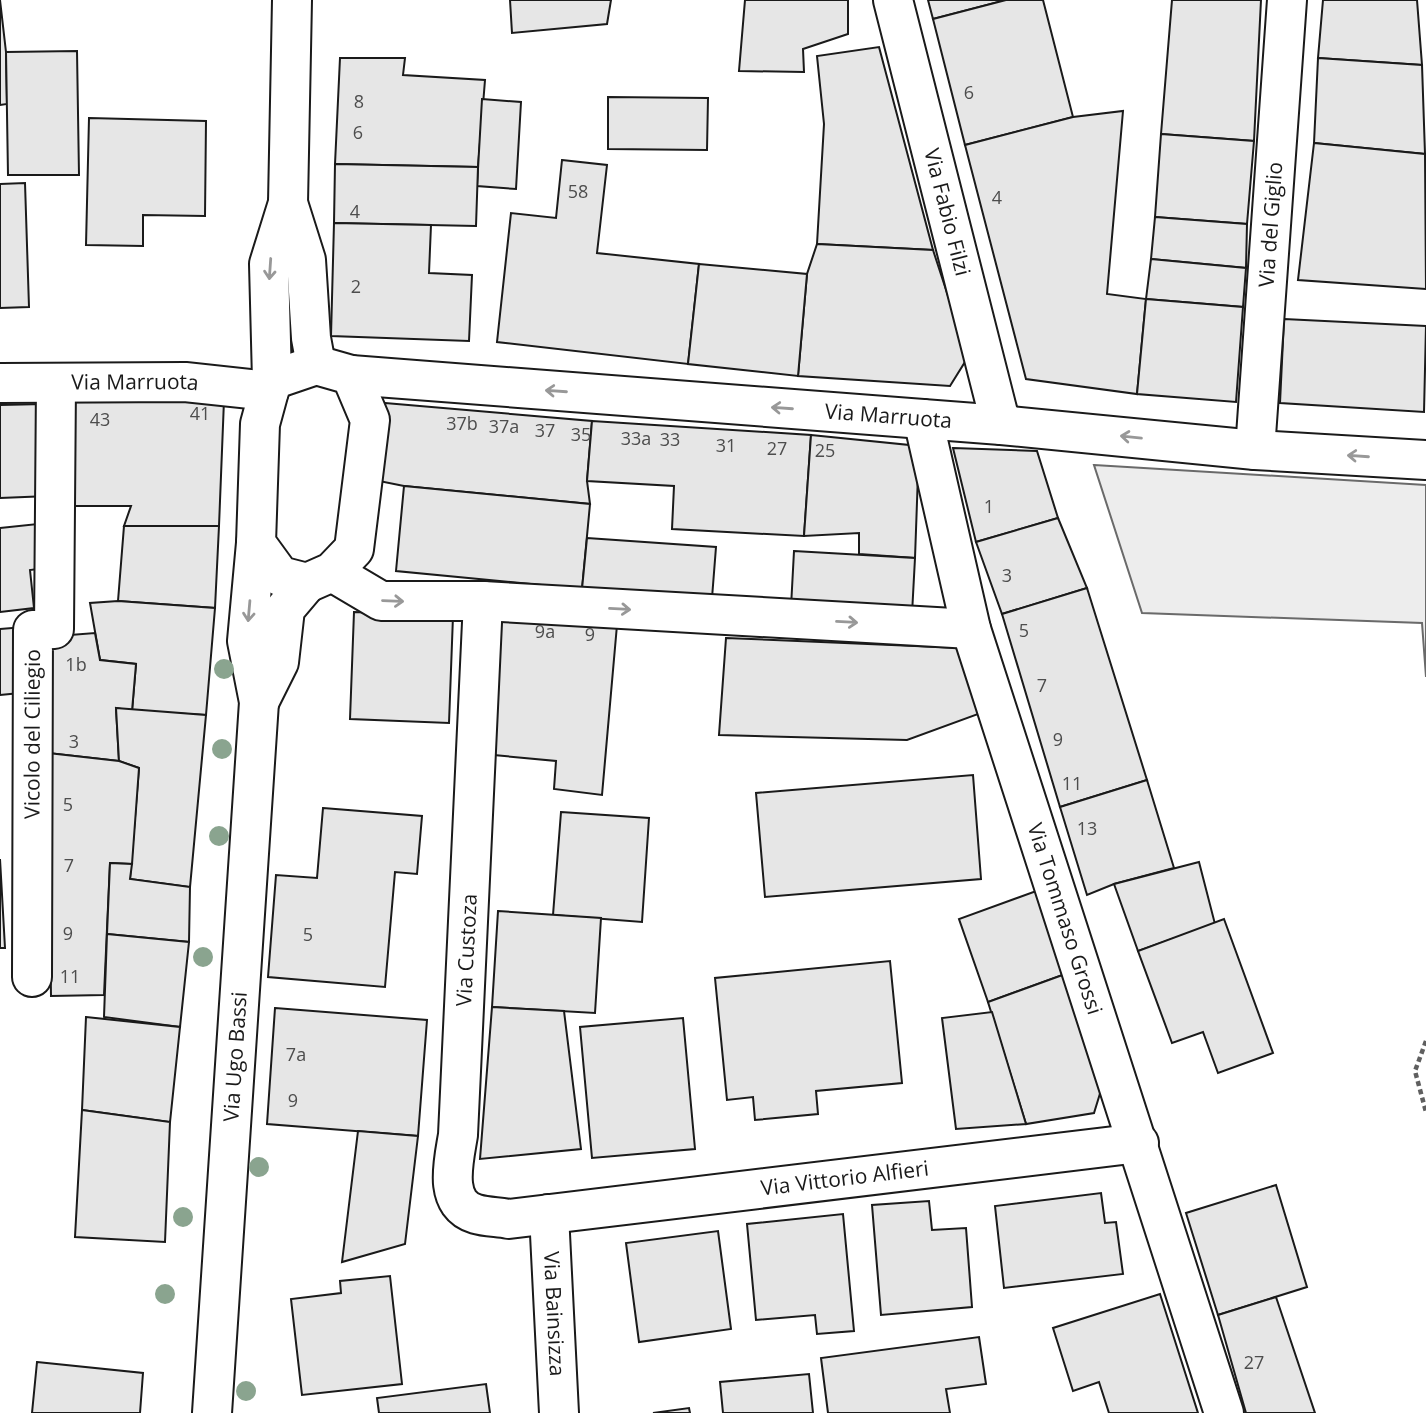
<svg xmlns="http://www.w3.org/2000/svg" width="1426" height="1413" font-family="'Open Sans',sans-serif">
<rect width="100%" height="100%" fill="#fff"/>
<path fill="#ededed" stroke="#6a6a6a" stroke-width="2" d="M1094,465L1426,485V677L1422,623L1142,613Z"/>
<g fill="#e6e6e6" stroke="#1a1a1a" stroke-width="2">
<path d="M0,0L6,52L7,104L0,105Z"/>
<path d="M510,0H611L607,24L512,33Z"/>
<path d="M745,0H848V34L803,49L804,72L739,71Z"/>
<path d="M928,0H1006L933,19Z"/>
<path d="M1006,0H1043L1073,117L965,145L933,19Z"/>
<path d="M1172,0H1261L1254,141L1161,134Z"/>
<path d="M1323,0H1417L1422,65L1318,58Z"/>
<path d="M879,47L933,250L817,244L824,124L817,56Z"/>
<path d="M77,51L79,175H8L6,52Z"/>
<path d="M340,58H405L403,75L485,80L478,167L335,164Z"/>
<path d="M1318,58L1422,65L1425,154L1314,143Z"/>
<path d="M608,97L708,98L707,150L608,149Z"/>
<path d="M482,99L521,102L516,189L477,186Z"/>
<path d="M1123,111L1107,294L1146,299L1137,394L1026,379L965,145L1073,117Z"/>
<path d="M89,118L206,121L205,216L143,215V246L86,245Z"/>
<path d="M1161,134L1254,141L1247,224L1155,217Z"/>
<path d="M1314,143L1425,154L1426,289L1298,280Z"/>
<path d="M562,160L607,165L597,253L699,264L688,364L497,342L511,213L556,218Z"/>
<path d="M335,164L478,167L476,226L334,223Z"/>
<path d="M25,183L29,307L0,308V184Z"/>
<path d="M1155,217L1247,224L1246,268L1151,259Z"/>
<path d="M334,223L431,225L429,273L472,275L469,341L331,336Z"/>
<path d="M817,244L933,250L968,357L950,386L798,376L807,274Z"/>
<path d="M1151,259L1246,268L1243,307L1146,299Z"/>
<path d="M699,264L807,274L798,376L688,364Z"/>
<path d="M1146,299L1243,307L1236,402L1137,394Z"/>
<path d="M1284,319L1426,326L1424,412L1280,403Z"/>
<path d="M69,400H224L219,526H124L131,506H69Z"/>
<path d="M385,403L592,421L587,481L590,504L404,486L379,481Z"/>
<path d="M44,404L49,496L0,498V405Z"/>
<path d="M592,421L811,435L804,536L672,529L674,486L587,481Z"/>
<path d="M811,435L919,446L915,558L859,554V533L804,536Z"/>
<path d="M953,448L1037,451L1058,518L976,542Z"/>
<path d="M404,486L590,504L582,589L396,571Z"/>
<path d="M1058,518L1087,588L1002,614L976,542Z"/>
<path d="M47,523L52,567L30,570L34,608L0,612V528Z"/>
<path d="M124,526H219L215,608L118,601Z"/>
<path d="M587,538L716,547L712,598L582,589Z"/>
<path d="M794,551L915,558L912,614L791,607Z"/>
<path d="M1087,588L1147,780L1060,807L1002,614Z"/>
<path d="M118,601L215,608L206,715L132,711L136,664L100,660L90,603Z"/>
<path d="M354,612L453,616L449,723L350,719Z"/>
<path d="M497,613L617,625L602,795L554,789L556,761L483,754Z"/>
<path d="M24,627L30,692L0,695V629Z"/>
<path d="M95,633L100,660L136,664L132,711L116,708L119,761L48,753L45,637Z"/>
<path d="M726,638L962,648L981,713L907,740L719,735Z"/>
<path d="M116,708L206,715L190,887L130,879L139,768L119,761Z"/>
<path d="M48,753L119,761L139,768L132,864L110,863L104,995L51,996Z"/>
<path d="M973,775L981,879L765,897L756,793Z"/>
<path d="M1147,780L1174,868L1114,884L1087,895L1060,807Z"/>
<path d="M323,808L422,816L417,874L395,872L385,987L268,977L276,875L317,878Z"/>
<path d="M561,812L649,818L642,922L553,915Z"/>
<path d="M0,859L5,948H0Z"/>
<path d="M1199,862L1215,924L1138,951L1114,884Z"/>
<path d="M110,863L132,864L130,879L190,887L189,942L107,934Z"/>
<path d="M1039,890L1068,973L988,1002L959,919Z"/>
<path d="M498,911L601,918L595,1013L492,1007Z"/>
<path d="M1224,919L1273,1053L1218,1073L1203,1032L1172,1043L1138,951Z"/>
<path d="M107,934L189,942L180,1027L104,1017Z"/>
<path d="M890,961L902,1083L816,1091L818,1114L755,1120L753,1097L727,1100L715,978Z"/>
<path d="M1068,973L1102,1087L1094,1113L1026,1124L988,1002Z"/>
<path d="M492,1007L564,1011L581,1149L480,1159Z"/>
<path d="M275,1008L427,1020L418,1136L267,1124Z"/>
<path d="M992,1012L1026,1124L956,1129L942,1018Z"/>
<path d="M86,1017L180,1027L170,1122L82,1110Z"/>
<path d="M683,1018L695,1149L592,1158L580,1027Z"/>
<path d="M82,1110L170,1122L165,1242L75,1237Z"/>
<path d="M358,1131L418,1136L405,1244L342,1262Z"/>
<path d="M1276,1185L1307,1287L1218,1315L1186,1213Z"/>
<path d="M1101,1193L1105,1223L1116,1222L1123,1274L1004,1288L995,1206Z"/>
<path d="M929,1201L932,1230L966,1228L972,1307L881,1315L872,1205Z"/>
<path d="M843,1214L854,1331L817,1334L815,1315L756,1320L747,1224Z"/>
<path d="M718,1231L731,1329L639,1342L626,1243Z"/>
<path d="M390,1276L402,1384L302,1395L291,1299L341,1293L340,1281Z"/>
<path d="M1160,1294L1198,1413H1109L1099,1382L1073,1391L1053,1328Z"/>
<path d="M1276,1297L1315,1413H1246L1218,1315Z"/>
<path d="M979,1337L986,1384L946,1389L950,1413H828L821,1358Z"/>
<path d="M37,1362L143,1373L140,1413H32Z"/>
<path d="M809,1374L813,1413H723L720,1382Z"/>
<path d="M486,1384L490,1413H379L377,1398Z"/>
<path d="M689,1408L690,1413H653Z"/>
</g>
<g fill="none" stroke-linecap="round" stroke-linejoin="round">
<defs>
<g id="minor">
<path id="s1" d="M893,0L1001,425"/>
<path id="s2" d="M351,375L1001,425L1255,450L1426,460"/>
<path id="s3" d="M0,383L185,382L269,391"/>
<path id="s4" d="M923,419L971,629L1224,1413"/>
<path id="s5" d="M1255,450L1287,0"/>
<path d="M332,572L381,601H483L971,629"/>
<path id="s6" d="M483,601L458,1135C454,1160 442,1204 476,1214C486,1217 499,1217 509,1219L1139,1143"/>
<path id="s7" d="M32,977L33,630L54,629L56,384"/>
<path id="s8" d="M549,1214L559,1413"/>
</g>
<g id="primary">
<path d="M288,203L306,260L311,338L316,365"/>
<path d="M316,365L351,375L370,420L354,549L332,572L307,583L280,576L256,543L260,424L272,380Z"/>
<path d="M272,380L269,264L288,203L292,0"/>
<path d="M259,702L279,662L285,609L307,583"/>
<path id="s9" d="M212,1413L259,702L247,641L256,543"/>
</g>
</defs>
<use href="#minor" stroke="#1a1a1a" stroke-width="42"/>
<use href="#primary" stroke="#1a1a1a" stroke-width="42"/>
<path stroke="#5f5f5f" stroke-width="4.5" stroke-dasharray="5 3.5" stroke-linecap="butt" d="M1426,1041L1415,1071L1426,1112"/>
<use href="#minor" stroke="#fff" stroke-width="38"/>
<use href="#primary" stroke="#fff" stroke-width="38"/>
</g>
<g fill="#8aa48f">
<circle cx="224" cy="669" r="10"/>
<circle cx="222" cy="749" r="10"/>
<circle cx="219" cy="836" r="10"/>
<circle cx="203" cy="957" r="10"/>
<circle cx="259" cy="1167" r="10"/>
<circle cx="183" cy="1217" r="10"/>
<circle cx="165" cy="1294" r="10"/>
<circle cx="246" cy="1391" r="10"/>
</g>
<defs><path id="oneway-shaft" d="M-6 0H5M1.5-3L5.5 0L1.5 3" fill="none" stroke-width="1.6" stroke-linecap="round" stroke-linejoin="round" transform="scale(1.75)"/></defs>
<g stroke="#989898">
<use href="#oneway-shaft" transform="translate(270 269) rotate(94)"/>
<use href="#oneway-shaft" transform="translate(556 391) rotate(-176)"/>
<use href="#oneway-shaft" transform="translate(782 408) rotate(-176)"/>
<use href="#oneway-shaft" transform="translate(1131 437) rotate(-174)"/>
<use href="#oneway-shaft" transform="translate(1358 456) rotate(-176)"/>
<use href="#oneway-shaft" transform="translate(393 601) rotate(2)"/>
<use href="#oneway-shaft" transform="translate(620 609) rotate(3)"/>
<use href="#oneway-shaft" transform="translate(249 611) rotate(95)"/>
<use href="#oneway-shaft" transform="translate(847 622) rotate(3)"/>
</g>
<g text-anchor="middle" stroke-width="5" stroke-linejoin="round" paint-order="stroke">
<g font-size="18" fill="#4d4d4d">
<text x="969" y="99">6</text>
<text x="359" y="108">8</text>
<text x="358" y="139">6</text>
<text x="578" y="198">58</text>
<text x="997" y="204">4</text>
<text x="355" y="218">4</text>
<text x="356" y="293">2</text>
<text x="200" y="420">41</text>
<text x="100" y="426">43</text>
<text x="462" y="430">37b</text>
<text x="504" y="433">37a</text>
<text x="545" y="437">37</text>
<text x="581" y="441">35</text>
<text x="636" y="445">33a</text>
<text x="670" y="446">33</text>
<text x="726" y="452">31</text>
<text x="777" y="455">27</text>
<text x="825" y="457">25</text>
<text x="989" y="513">1</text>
<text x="1007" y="582">3</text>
<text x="1024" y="637">5</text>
<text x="545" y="638">9a</text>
<text x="590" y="641">9</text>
<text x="76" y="671">1b</text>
<text x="1042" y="692">7</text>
<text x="1058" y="746">9</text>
<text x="74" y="748">3</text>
<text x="1072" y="790">11</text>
<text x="68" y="811">5</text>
<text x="1087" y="835">13</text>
<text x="69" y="872">7</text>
<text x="68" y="940">9</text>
<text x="308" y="941">5</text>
<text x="70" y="983">11</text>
<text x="296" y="1061">7a</text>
<text x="293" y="1107">9</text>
<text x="1254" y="1369">27</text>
</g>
<g font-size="21" fill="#1a1a1a" stroke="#fff">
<text dy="7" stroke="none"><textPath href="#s1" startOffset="219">Via Fabio Filzi</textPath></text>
<text dy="7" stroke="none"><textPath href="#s5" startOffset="226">Via del Giglio</textPath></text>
<text dy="7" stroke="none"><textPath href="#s3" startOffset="135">Via Marruota</textPath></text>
<text dy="7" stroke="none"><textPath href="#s2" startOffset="539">Via Marruota</textPath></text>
<text dy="7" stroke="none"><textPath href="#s7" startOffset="243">Vicolo del Ciliegio</textPath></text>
<text dy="7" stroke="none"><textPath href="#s4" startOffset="520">Via Tommaso Grossi</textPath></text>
<text transform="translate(467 950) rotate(-87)" y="7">Via Custoza</text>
<text dy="7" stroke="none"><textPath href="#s9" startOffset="357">Via Ugo Bassi</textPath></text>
<text dy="7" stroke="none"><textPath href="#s6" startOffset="996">Via Vittorio Alfieri</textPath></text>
<text dy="7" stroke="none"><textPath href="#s8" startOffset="100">Via Bainsizza</textPath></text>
</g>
</g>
</svg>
